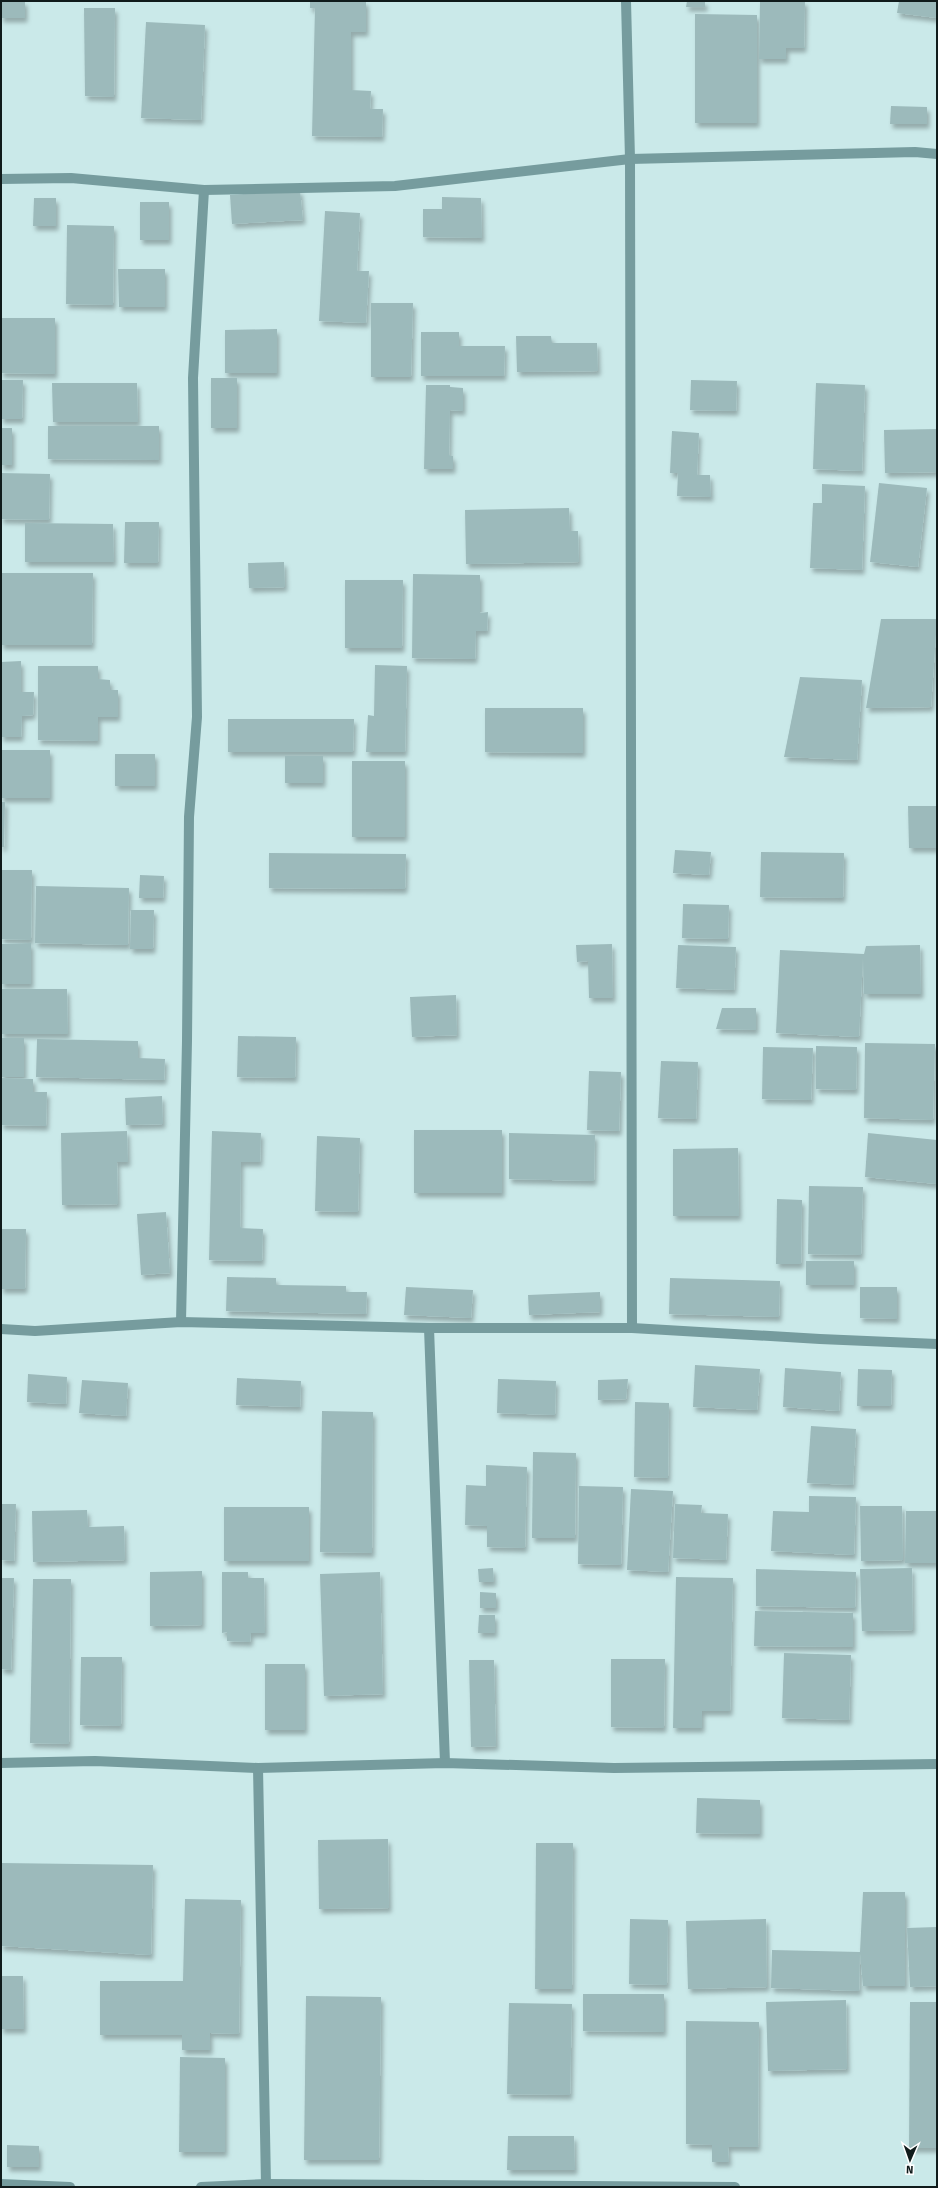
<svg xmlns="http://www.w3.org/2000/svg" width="938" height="2188" font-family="'Fira Sans',sans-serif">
<defs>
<filter id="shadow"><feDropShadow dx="2.5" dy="4.5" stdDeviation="2" flood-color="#0004"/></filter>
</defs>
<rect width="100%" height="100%" fill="#cae9e9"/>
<g fill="#9cbabb" filter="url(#shadow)">
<rect x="1" y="1" width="24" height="17"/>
<path d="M310,1H366V32H351V90L371,91L370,109H383L382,137L312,136L315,8H310Z"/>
<path d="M687,1H705V7H686Z"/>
<path d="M760,1H805L804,48H786V59H759Z"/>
<path d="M899,1H937V18L897,13Z"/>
<path d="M84,8H115L114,97L85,96Z"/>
<path d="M695,14L757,15V123H695Z"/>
<path d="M146,22L205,25L201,120L141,118Z"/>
<path d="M891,106L927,107V124H890Z"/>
<path d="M300,190L303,220L232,224L230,195Z"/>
<path d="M442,197L481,198L482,238L423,237V209H442Z"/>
<path d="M34,198H56V226H33Z"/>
<rect x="140" y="202" width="29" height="38"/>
<path d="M325,211L360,213L357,271H369L366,323L319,321Z"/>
<path d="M67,225L114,226L113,305L66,304Z"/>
<path d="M118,269H165V307H119Z"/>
<path d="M371,303H413L411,377H371Z"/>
<path d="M1,318H55V374L1,373Z"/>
<path d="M277,329V373H225V330Z"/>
<path d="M421,332H459V346H505L504,376H421Z"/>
<path d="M516,336H551L552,343H597L598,371L517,372Z"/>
<rect x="211" y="378" width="26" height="50"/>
<path d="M1,380H23L22,419H1Z"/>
<path d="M691,380L737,381L736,411L690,410Z"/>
<path d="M52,383H137L138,422H53Z"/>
<path d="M816,383L865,385L862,471L813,469Z"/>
<path d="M426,385H450V387L463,388V411L450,410L449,456H453V469H424Z"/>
<path d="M48,426H159V460L48,459Z"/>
<rect x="1" y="428" width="11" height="37"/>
<path d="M937,429V472L885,473L884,430Z"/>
<path d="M672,431L699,433L697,475H710L711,497L677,496L678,473H670Z"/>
<path d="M1,473L50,474L49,520L1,519Z"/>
<path d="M879,483L927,488L918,567L870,562Z"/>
<path d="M822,484L865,486L862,570L810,568L813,503H822Z"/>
<path d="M569,508L570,531H578L579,562L466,564L465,510Z"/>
<path d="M125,522H159L158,563H124Z"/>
<path d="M25,523L113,524L114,562H25Z"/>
<path d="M284,562L285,587L249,588L248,563Z"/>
<path d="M1,573H93L92,645H1Z"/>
<path d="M413,574L480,575V613L488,612L487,631H476L475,659L412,658Z"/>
<path d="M345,580H403L402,648H345Z"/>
<path d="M881,619H937L931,707L866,708Z"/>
<path d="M21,661V692H34L33,715L22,716L21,737H1V662Z"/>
<path d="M375,665L407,666L405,752H366L368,715L374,716Z"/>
<path d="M38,666H98V679L110,680V690H118V717H98V741L38,740Z"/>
<path d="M800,677L862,680L857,760L784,757Z"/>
<path d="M485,708H583V753L485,752Z"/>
<path d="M228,719H354L353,752H228Z"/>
<rect x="1" y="750" width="49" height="48"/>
<rect x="115" y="754" width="40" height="32"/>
<rect x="285" y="756" width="38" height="27"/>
<rect x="352" y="761" width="53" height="76"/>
<path d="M1,802H5L4,847H1Z"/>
<path d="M908,806H937V848H909Z"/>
<path d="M675,850L711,852L709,875L673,873Z"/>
<path d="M761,852L844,853L843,898L760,897Z"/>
<path d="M269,853L406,854L405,889L269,888Z"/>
<path d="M1,870H32L31,940L1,939Z"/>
<path d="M140,875L164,876L163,898H139Z"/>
<path d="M36,886L129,888L128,945L35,943Z"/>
<path d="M683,904L729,905L728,939L682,938Z"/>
<path d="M131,910H154L153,949H130Z"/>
<path d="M31,943V984H1V944Z"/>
<path d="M612,944L613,998H589L588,961L577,962L576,945Z"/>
<path d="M678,945L736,947L734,990L676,988Z"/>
<path d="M920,945L921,994H864L863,958L859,1037L776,1033L780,950L864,954L866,946Z"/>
<path d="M1,989H67L68,1034H1Z"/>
<path d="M456,995L457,1035L412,1037L410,997Z"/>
<path d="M722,1008H756V1030L716,1029Z"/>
<path d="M238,1036L296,1037L295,1078L237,1077Z"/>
<rect x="1" y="1038" width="23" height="39"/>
<path d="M37,1039L138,1041V1058L165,1059L164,1080L36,1077Z"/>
<path d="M865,1043L935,1044L933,1120L864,1118Z"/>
<path d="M816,1046L857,1047L856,1090L816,1089Z"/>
<path d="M763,1047L813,1048L811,1100L762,1099Z"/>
<path d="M661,1061L698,1062L696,1119L658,1118Z"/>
<path d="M589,1071L621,1072L619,1131L587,1130Z"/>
<path d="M1,1078L33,1079V1092H47L46,1126L1,1125Z"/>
<path d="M162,1096L163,1124L126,1125L125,1098Z"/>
<rect x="414" y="1130" width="88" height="63"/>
<path d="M127,1131L128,1162H117L118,1204L62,1205L61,1133Z"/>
<path d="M212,1131L261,1133L260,1162H241L240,1228L263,1229L262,1261L209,1260Z"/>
<path d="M509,1133L595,1135L594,1181L509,1179Z"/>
<path d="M868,1133L937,1140V1184L865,1177Z"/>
<path d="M317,1136L360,1138L358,1212L315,1211Z"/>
<path d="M738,1148L739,1216H673V1149Z"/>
<path d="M809,1186L863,1187L861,1255L808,1254Z"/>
<path d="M777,1199L802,1200L801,1264H776Z"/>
<path d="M166,1212L170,1273L141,1275L137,1214Z"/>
<path d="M1,1229H26L25,1289H1Z"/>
<rect x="806" y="1261" width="48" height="24"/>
<path d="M227,1277L276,1278V1285L346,1286V1292H367L366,1314L226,1311Z"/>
<path d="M670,1278L780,1281L779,1317L669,1314Z"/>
<path d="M406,1287L473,1290L471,1318L404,1315Z"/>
<path d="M860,1287H897V1319L860,1318Z"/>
<path d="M600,1292V1312L529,1315L528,1295Z"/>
<path d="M695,1365L760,1369L757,1410L693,1407Z"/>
<path d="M785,1368L841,1372L839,1411L783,1407Z"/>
<path d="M858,1369L892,1370L891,1406H857Z"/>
<path d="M28,1374L67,1377L66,1404L27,1402Z"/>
<path d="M237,1378L301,1381L300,1407L236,1405Z"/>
<path d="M498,1379L556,1381L555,1415L497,1413Z"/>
<path d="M628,1379L626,1399L598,1400V1380Z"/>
<path d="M82,1380L128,1383L126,1416L79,1413Z"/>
<path d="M635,1402L669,1403L668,1478L634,1477Z"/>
<path d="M322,1411L373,1412L372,1553L320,1552Z"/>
<path d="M811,1426L856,1429L853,1485L807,1483Z"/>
<path d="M533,1452L576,1453L575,1538H532Z"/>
<path d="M486,1465L527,1467L525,1548L487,1547V1526L465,1525L466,1485L486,1486Z"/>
<path d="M579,1486L623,1487L621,1565L578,1564Z"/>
<path d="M631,1489L673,1491L668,1572L627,1570Z"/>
<path d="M809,1496L856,1497L854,1555L771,1551L773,1511L809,1512Z"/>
<path d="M1,1504H16L14,1561L1,1560Z"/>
<path d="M675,1504L702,1505L701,1513L728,1514L726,1560L673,1558Z"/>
<path d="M860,1506H902L903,1560L861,1561Z"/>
<rect x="224" y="1507" width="85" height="54"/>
<path d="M87,1510L88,1527L124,1526L125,1560L33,1562L32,1511Z"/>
<path d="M906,1511H937V1563H905Z"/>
<path d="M493,1568L494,1582H479L478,1569Z"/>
<path d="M912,1568L913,1630L862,1631L860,1569Z"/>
<path d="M756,1569L856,1572L855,1608L756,1606Z"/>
<path d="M202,1571V1625L150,1626V1572Z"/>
<path d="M222,1572H248V1578H264L265,1633H251L250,1642L227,1641V1632L222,1633Z"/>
<path d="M380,1572L383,1694L324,1696L320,1574Z"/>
<path d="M676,1577L733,1578L730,1711H702V1728H673Z"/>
<path d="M1,1578H14L11,1670L1,1669Z"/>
<path d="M33,1579H71L69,1744L30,1743Z"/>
<path d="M480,1592L496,1593V1608H480Z"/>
<path d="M755,1611L853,1613V1647L754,1646Z"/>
<path d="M479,1615H495V1633H478Z"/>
<path d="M784,1653L851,1655L849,1720L782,1718Z"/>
<path d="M81,1657H122L121,1726L80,1725Z"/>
<path d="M611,1659H665L664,1728L611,1727Z"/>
<path d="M469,1660H494L496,1746L471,1747Z"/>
<rect x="265" y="1664" width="40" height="66"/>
<path d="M697,1798L760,1800V1834L696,1833Z"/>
<path d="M388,1839L389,1908L319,1909L318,1840Z"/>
<path d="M536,1843H573L572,1989H535Z"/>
<path d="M1,1863L153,1865L151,1955L1,1946Z"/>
<path d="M863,1892H905V1986H863L860,1954L859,1991L771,1988L772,1950L860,1952Z"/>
<path d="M185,1899L241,1900L239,2034L210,2033V2050H182V2035H100V1981H183Z"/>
<path d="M630,1919L668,1920L667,1985L629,1984Z"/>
<path d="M766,1919L767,1987L688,1989L686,1921Z"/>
<path d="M937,1927V1986L910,1987L907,1928Z"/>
<path d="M1,1976H23L24,2029H1Z"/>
<path d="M583,1994H664V2032L583,2031Z"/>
<path d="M306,1996L381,1997L379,2160H304Z"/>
<path d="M846,2000L847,2069L768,2071L766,2002Z"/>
<path d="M910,2002H937V2148H909Z"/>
<path d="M509,2003L572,2004L570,2095L507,2094Z"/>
<path d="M686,2021L759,2022L758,2147H728L729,2162H712V2145L686,2144Z"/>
<path d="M180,2057L225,2058V2152H179Z"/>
<path d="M508,2136H574L575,2170H507Z"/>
<path d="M7,2145L39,2146V2167H7Z"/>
</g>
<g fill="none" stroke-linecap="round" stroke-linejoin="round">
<g stroke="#769c9e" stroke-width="10">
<path d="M626,1L630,159L632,1328"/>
<path d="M1,179L71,178L204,190L395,186L630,159L915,152L937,154"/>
<path d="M181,1322L187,1041L189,817L197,717L193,378L204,190"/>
<path d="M429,1328L445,1763"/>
<path d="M1,1329L35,1331L181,1322L429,1328H632L820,1339L937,1344"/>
<path d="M1,1763L95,1761L258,1768L445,1763L614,1768L937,1764"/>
<path d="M258,1768L266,2184"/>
<path d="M1,2184L70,2187"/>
<path d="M201,2187L266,2184L735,2187"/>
</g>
</g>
<rect width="938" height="2188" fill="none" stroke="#101b1b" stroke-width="4"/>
<g transform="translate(910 2160) rotate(182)" stroke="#ffffff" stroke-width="3" paint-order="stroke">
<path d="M0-3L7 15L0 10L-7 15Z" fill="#101b1b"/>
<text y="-6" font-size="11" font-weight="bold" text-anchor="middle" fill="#101b1b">N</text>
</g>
</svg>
